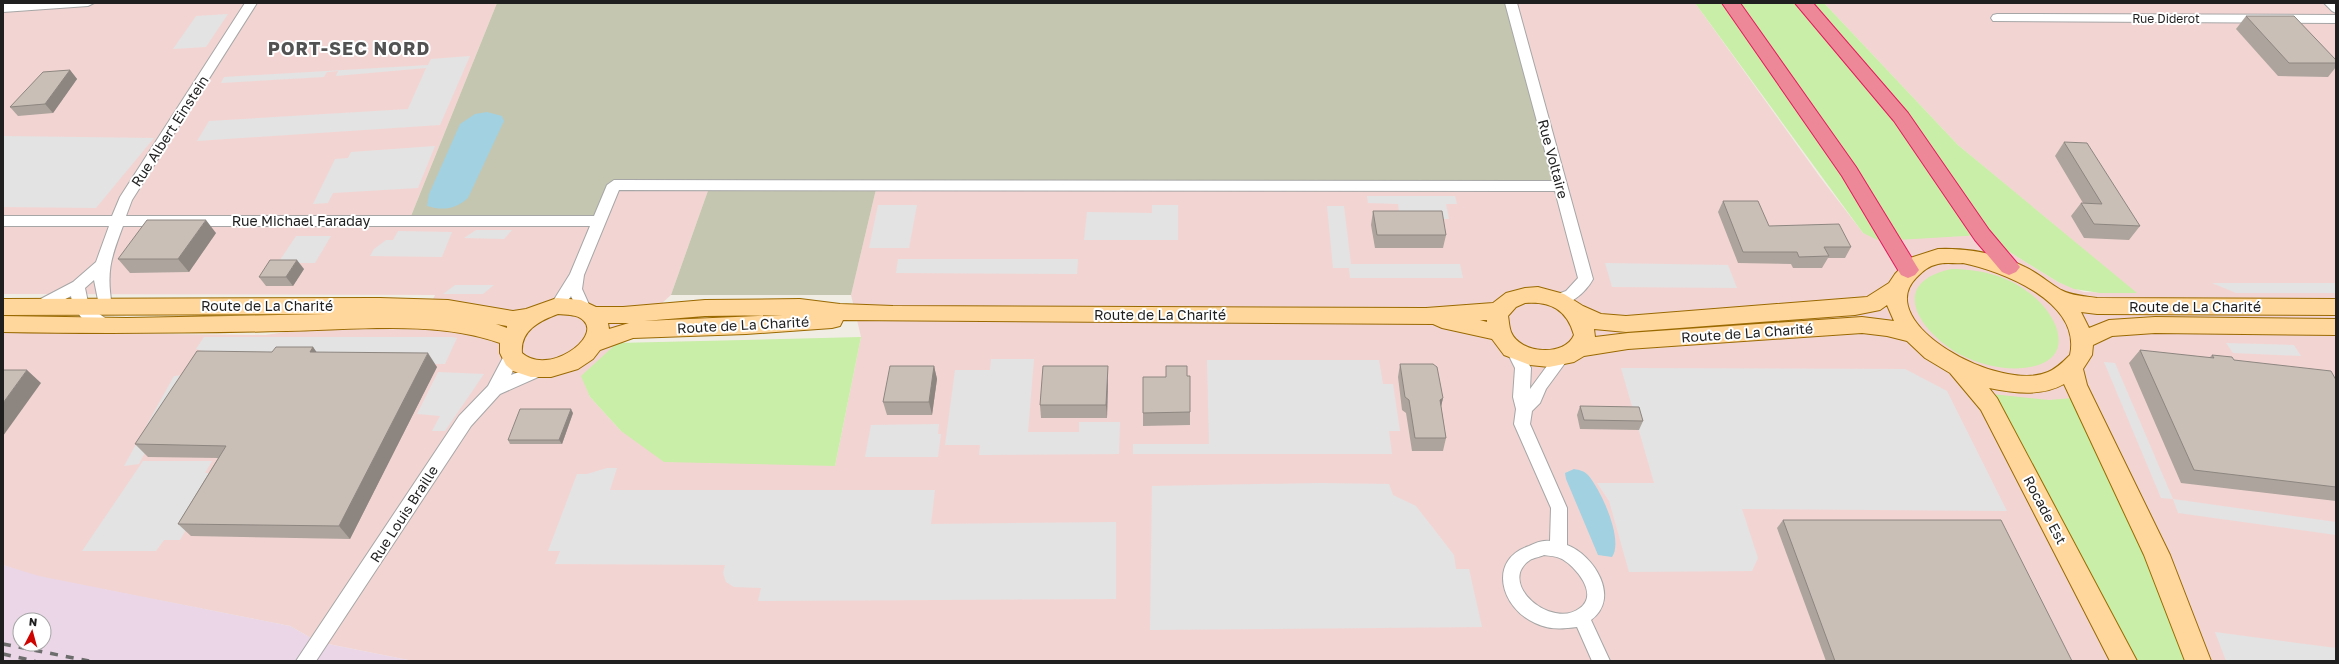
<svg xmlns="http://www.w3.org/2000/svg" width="2339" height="664" font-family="'Golos Text',sans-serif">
<rect width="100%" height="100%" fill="#f0ede5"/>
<path fill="#f2d5d3" d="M3,3H497L409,221L614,185H710L671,295L582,376L590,397L621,431L835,466L861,337L851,295L877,185L1187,186L1265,180L1511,3H1695L1820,177L1863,233L1891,239L1982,235L2058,282L2084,292L2136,293L1958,145L1824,3H2336V661H413L318,642L290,626L35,576L3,565V332L265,335L427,311L435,295L3,294Z"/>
<path fill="#ead6e6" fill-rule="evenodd" d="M3,565L39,576L290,626L318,642L413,661H3ZM20,620H44V644H20Z"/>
<path fill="#c5c6af" d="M497,3H1511L1559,180H1265L1187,186L877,185L851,295H671L710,185H614L598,221H409Z"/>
<g fill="#c9eea7">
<path d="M1695,3H1824L1958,145L2137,293H2100L2074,289L2058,282L1982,235L1880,241L1863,233Z"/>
<path d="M1951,269C1978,269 2006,275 2028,292C2060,315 2079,363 2023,368C2003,370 1979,364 1961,355C1922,334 1885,284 1951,269Z"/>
<path d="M861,337L835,466L664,462L621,431L590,397L581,376L617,343Z"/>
<path d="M1992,394L2049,400L2073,398L2132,516L2191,661H2131Z"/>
</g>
<g fill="#e3e3e3">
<path d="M228,14L206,47L173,49L196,16Z"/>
<path d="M470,56L440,125L197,141L209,121L408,109L426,68L336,76L338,71L327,72L324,77L221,83L224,77L428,65L431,59Z"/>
<path d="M3,136L154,138L96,208L3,207Z"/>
<path d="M435,146L418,188L333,193L328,203L313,204L335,159L348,158L351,152Z"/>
<path d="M1367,196H1455L1457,204H1446L1449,219H1400L1398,204L1368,203Z"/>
<path d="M878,205H917L909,248H869Z"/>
<path d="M1152,205H1178V240H1084L1087,212L1152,213Z"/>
<path d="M1327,206H1344L1351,264H1460L1463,278H1350L1349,268H1333Z"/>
<path d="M476,230H512L504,239L464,238Z"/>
<path d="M398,231L452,232L442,257L370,256L374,249L386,240H393Z"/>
<path d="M296,236H331L315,263H278Z"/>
<path d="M898,259H1078L1077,274L896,273Z"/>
<path d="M1605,263L1728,265L1737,288L1612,287Z"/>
<path d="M2212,283H2336V293H2236Z"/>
<path d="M455,285H494L483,294H443Z"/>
<path d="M204,337H452L457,338L445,364L327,363L212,354L196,349Z"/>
<path d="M2226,343L2294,345L2301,356L2233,353Z"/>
<path d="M991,359H1034L1028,432H1079V422H1120L1119,454L979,455L980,445H945L955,370H990Z"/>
<path d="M1207,360H1379L1383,384H1393L1400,431H1389L1392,454H1133V444H1209Z"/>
<path d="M2104,362L2115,363L2173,499L2336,522V535L2178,513L2173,499L2161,498Z"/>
<path d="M1621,368L1905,369L1947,391L2007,511L1742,509L1758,558L1752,571L1629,572L1609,501L1597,483H1654Z"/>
<path d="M438,372L484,374L445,431H432L440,416L417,414Z"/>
<path d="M186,375L139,464L124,466L174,376Z"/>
<path d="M939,424L938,434H941L938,457H865L871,425Z"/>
<path d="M143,461H212L205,473H219L180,540H164L156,551H82Z"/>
<path d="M607,468H617L610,490H935L931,524L1116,522V599L758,601L761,588L734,587L726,582L723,573L725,565L555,564L560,551H548L577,474H587Z"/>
<path d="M1319,483L1389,484L1393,495L1416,506L1454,555L1456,569H1469L1482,627L1150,630L1152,486Z"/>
<path d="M2215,632L2336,648V661H2226Z"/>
</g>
<g fill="#a2d1e1">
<path d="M487,112L502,116L504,121L468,198C456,209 443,211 427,206L429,194L460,124L475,114Z"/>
<path d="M1574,469C1580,470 1584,471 1588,475C1601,490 1624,540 1612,557L1598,555L1566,479L1565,473Z"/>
</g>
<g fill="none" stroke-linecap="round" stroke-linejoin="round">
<defs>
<g id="street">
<path d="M28,3H94L88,6L3,12V4Z"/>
<path d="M245,3H257L132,200L126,216H594L607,185L614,180L1553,181L1505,3H1517L1593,279C1586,292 1568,309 1552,304L1550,300L1552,296L1566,291L1578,278L1555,191L619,190L584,275L582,289L591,309L589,313H579L571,296L562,310H552L550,306L570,274L590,226H123C111,258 106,271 112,306L110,310H100L94,280L85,288L89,307L111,322L113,326L111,330C93,336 73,312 71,296L43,311H33L31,307L33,303L73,282L96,262L109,226H3V216H112L120,197Z"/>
<path d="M2324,3H2336V13L2332,11Z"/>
<path d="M1997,14L2336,15V23L1993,21L1991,18L1993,15Z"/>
<path d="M1513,342L1518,344L1531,368L1530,389L1555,355L1560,353L1565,355L1568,359L1546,389L1540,403L1532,411L1530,424L1567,508V545C1594,555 1621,598 1591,620L1610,661H1592L1577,627C1562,629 1549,630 1535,623C1501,608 1487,560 1529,546C1536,543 1542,540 1550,541L1551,508L1514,424L1516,409L1513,397L1515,368L1505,348L1508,344ZM1544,555C1550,556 1556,556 1562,559C1576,567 1599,594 1580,608C1552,630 1496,583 1530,560C1533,558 1540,557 1544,555Z"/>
<path d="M511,350L516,352L519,356L511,375L540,364L545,366L548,370L545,374L500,394L471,426L316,661H296L459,416L488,386L506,352Z"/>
</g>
<path id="primary" d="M1938,249C1968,248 1998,253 2025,267C2038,273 2049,283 2061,290C2072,296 2085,296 2097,298L2336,299V315L2097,314L2081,312L2089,328L2109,320L2155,317L2336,319V335L2155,333L2112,336L2093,345L2092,355L2083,369L2087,385L2170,555L2211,661H2185L2144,555L2064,384C2041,397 2013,393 1989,388L1997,398L2137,661H2110L1981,410L1950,373L1925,358L1907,341L1887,336L1862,333L1628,349L1584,356L1574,362L1549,367L1530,365L1504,355L1492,339L1442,328L1433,324L843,320L840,326L832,328L746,334L633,338L600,350L593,359L578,369L551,377H531L513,371L506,365L500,353V343C435,320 355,330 287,331C192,333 98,334 3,332V316L127,318L328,314L3,315V299L380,298L448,300L513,311L526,309L557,298L581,300L596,307H623L705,300L800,299L840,304L893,306L1426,308L1493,303L1506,293L1525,288L1538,287L1564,294L1583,306L1601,314L1626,316L1867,297L1889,283L1895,274L1910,258ZM1963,263C2002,271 2082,302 2070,355C2063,362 2057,368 2048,372C2000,393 1872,323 1916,278C1923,271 1928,266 1938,264C1946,262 1955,264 1963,263ZM1525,303C1551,301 1567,310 1574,335C1565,357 1520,354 1511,332C1509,327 1509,321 1508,316L1516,307ZM1887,305L1894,321L1862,317L1628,333L1595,337L1594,329L1626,332L1855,315L1880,310ZM558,314C566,315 578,314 584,321C601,338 548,376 522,353C520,331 539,321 558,314ZM783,315L644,321L705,316ZM1480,320H1487V322ZM608,323H629L609,329ZM496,324L507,326V328Z"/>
<g id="highway">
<path d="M1722,3H1740L1856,167L1919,270L1915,275L1908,278L1901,275L1842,176Z"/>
<path d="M1795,3H1813L1908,113L1989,230L2016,262L2020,267L2016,272L2009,275L2002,272L1975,240L1894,121Z"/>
</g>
</defs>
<use href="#street" stroke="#a6a6a6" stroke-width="2"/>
<use href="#primary" stroke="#9a6a00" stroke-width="2"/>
<use href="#highway" stroke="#e61a5c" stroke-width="2"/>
<use href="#street" fill="#fff" fill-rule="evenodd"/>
<use href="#primary" fill="#ffd69b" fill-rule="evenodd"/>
<use href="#highway" fill="#ec8898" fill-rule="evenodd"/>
<g stroke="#6d6d6d" stroke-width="3.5" stroke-dasharray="8 8" stroke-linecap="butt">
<path d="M3,644L89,661"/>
<path d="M3,654L35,661"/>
</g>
</g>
<g fill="#ada49d">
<path d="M2246,16L2336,60V67L2328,77L2278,76L2236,29Z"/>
<path d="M70,70L77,79L53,113L18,116L10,107Z"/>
<path d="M2064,142L2140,226L2129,240L2084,238L2071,216L2081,203H2083L2055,156Z"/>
<path d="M1723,201L1769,226L1851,247L1845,258H1828L1822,268H1793L1791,264L1738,263L1718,212Z"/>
<path d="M1373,211L1446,235L1443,248H1375L1371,225Z"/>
<path d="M216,233L189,272L130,273L118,259Z"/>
<path d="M304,269L293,286H266L259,277Z"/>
<path d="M313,347L316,352L437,367L350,539L191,536L178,524L218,458L148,457L135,444L272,352Z"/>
<path d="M2140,350L2209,358L2212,355L2234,360L2336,380V501L2181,483L2129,363Z"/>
<path d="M1400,364L1443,398L1441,406L1446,438L1443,451H1412L1406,413L1402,410L1398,377Z"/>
<path d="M934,366L937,379L932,415H887L883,402Z"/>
<path d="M1187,376L1190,412V425L1143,426V413Z"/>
<path d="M1108,379L1107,418H1041L1040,405Z"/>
<path d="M1580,406L1643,421L1639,430L1580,429L1577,415Z"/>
<path d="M573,413L562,444H510L508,440Z"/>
<path d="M1783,520L2072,661H1826L1777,528Z"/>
</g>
<g fill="#8d8680">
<path d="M70,70L77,79L53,113L45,104Z"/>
<path d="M206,220L216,233L189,272L178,259Z"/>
<path d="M297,260L304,269L293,286L286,277Z"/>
<path d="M313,347L323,361L310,352Z"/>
<path d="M428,353L437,367L350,539L339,526Z"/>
<path d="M934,366L937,379L932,415L929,402Z"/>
<path d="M1108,366V379L1107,418L1106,405Z"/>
<path d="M27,370L41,383L3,436V403Z"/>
<path d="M1443,398L1440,411V400Z"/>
<path d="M571,409L573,413L562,444L559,440Z"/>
</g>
<g fill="#c9bfb7" stroke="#8d8680">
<path d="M2246,16H2294L2336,60V63H2289Z"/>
<path d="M70,70L45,104L10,107L43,72Z"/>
<path d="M2064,142L2087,143L2140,226L2094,224L2081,203L2102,204Z"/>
<path d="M1723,201H1758L1769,226L1839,224L1851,247H1824L1829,256L1799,257L1797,252H1743Z"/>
<path d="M1373,211H1442L1446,235H1377Z"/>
<path d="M147,220H206L178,259H118Z"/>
<path d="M270,260H297L286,277H259Z"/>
<path d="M276,347H313L310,352L428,353L339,526L178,524L226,446L135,444L197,351L272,352Z"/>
<path d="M2140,350L2214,358L2212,355L2232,357L2234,360L2331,371L2336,380V487L2194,470Z"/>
<path d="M1400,364H1433L1437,367L1443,398L1440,400L1446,438H1415L1409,400L1405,397Z"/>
<path d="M890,366H934L929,402H883Z"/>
<path d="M1043,366H1108L1106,405H1040Z"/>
<path d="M1166,366H1187V376H1190V412L1143,413V377H1166Z"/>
<path d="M3,370H27L3,403Z"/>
<path d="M1580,406L1639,407L1643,421L1584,420Z"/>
<path d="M520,409H571L559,440H508Z"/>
<path d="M1783,520H2001L2072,661H1835Z"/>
</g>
<g text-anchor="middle" stroke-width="4" stroke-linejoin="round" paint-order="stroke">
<g font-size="12" fill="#1f1f1f" stroke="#fff">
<text x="2166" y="23">Rue Diderot</text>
</g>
<g font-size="14" fill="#1f1f1f" stroke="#fff">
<text transform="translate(170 131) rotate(-57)" y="5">Rue Albert Einstein</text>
<text transform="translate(1553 159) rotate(75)" y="5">Rue Voltaire</text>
<text x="301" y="226">Rue Michael Faraday</text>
<text x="267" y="311">Route de La Charité</text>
<text x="2195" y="312">Route de La Charité</text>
<text x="1160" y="320">Route de La Charité</text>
<text transform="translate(743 325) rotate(-3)" y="5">Route de La Charité</text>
<text transform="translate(1747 333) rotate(-4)" y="5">Route de La Charité</text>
<text transform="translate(2045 510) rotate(62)" y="5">Rocade Est</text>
<text transform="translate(404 514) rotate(-57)" y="5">Rue Louis Braille</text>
</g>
<g font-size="18" font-weight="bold" letter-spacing="1" fill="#525252" stroke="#fff">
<text x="349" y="55">PORT-SEC NORD</text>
</g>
</g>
<rect width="2339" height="664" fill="none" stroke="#1f1f1f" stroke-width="8"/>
<g transform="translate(32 632) rotate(6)"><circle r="19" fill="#ffffff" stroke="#a5a5a5"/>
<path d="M0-3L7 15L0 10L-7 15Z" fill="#ce0400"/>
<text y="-6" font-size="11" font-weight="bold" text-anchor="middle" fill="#1f1f1f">N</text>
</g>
</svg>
